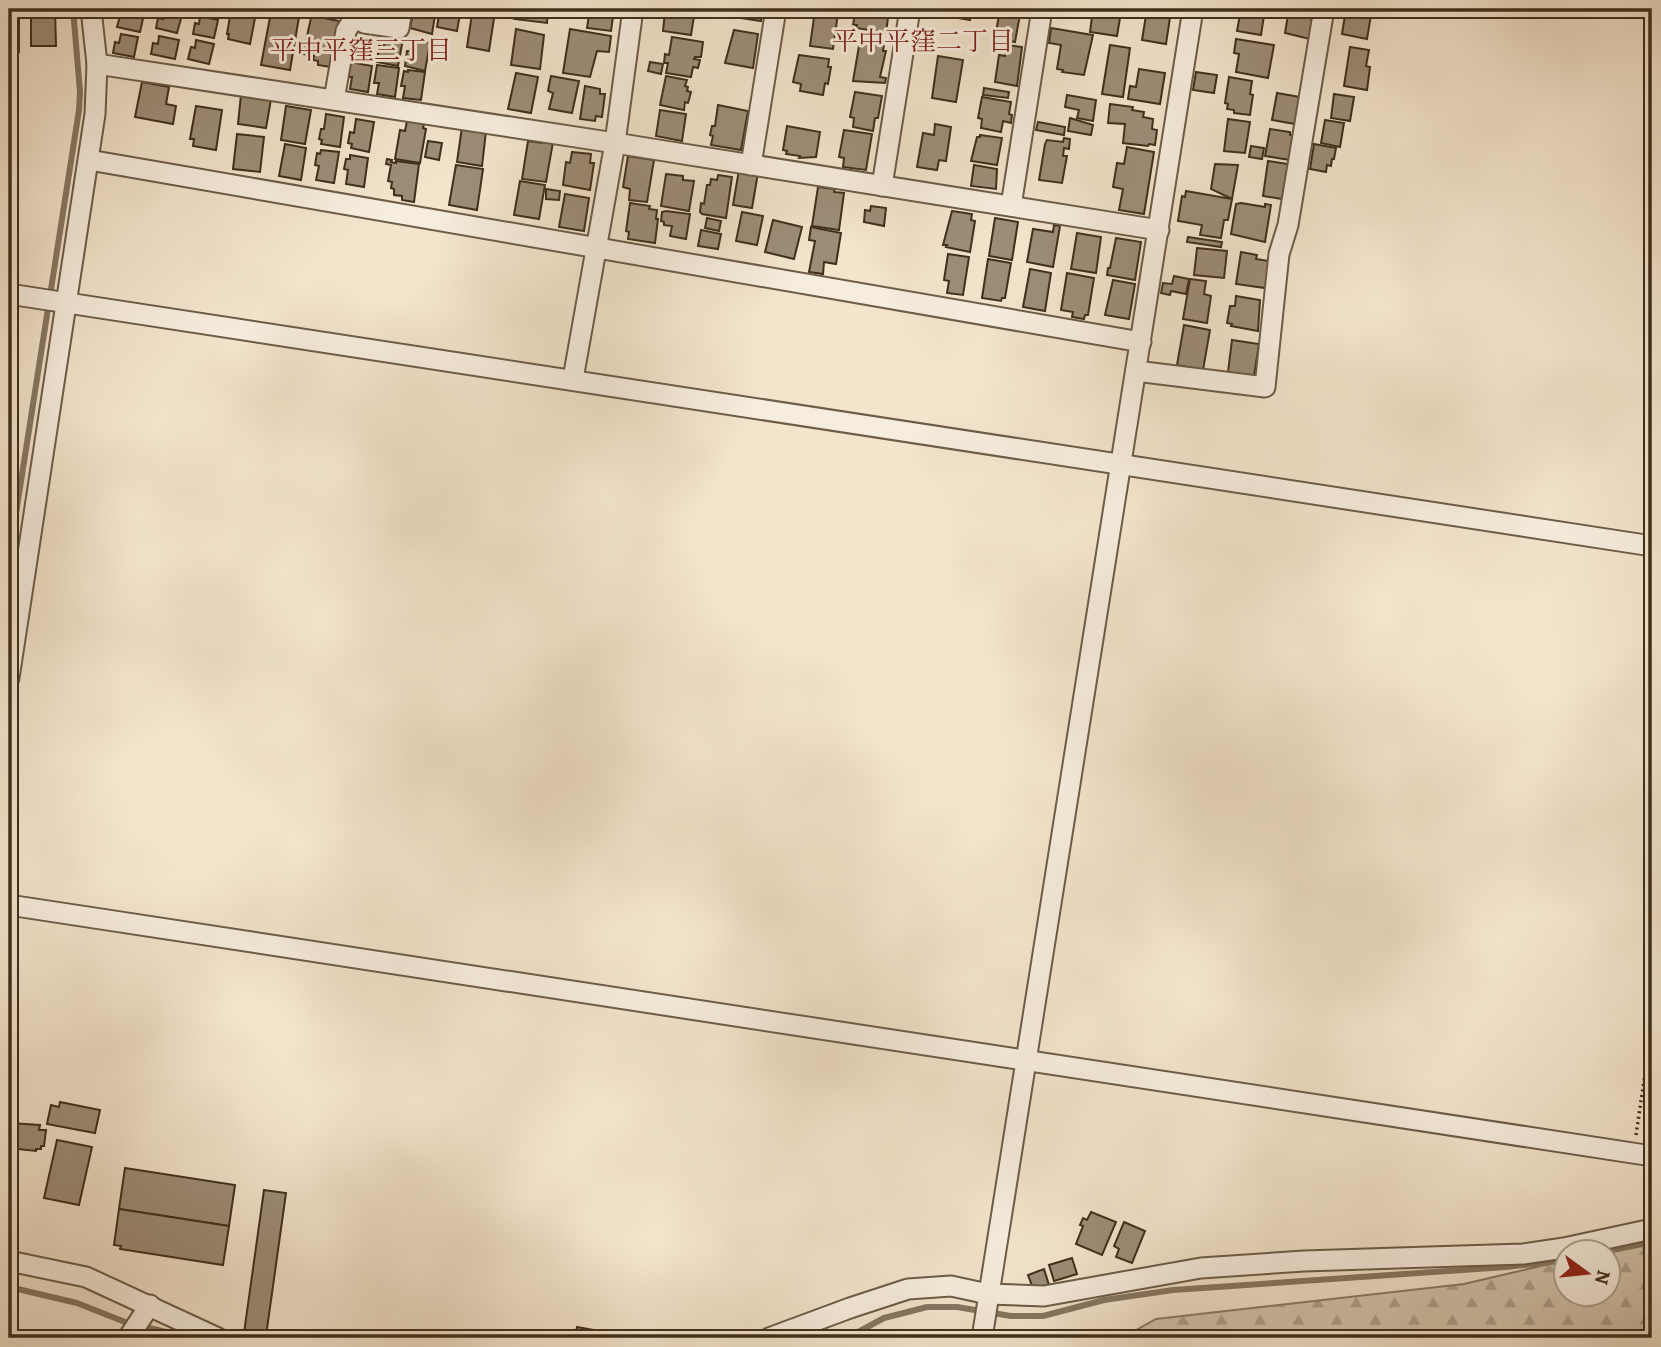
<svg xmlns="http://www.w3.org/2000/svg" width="1661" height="1347" font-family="Alegreya,'Noto Serif JP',serif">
<defs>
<pattern id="forest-firs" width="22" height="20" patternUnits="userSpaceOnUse" patternTransform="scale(1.75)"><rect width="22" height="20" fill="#d4c5ae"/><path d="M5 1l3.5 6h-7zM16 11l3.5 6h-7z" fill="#ada08d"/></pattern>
</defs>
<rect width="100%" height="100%" fill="#f3e4cc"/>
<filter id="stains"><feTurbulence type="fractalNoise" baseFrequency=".00286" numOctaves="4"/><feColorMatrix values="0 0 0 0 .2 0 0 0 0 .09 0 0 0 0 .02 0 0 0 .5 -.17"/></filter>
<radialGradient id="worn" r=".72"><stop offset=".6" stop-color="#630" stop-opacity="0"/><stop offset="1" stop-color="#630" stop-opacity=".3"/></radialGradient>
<path fill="url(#forest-firs)" stroke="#8a7a65" stroke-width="2" d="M1652,1241V1338H1122L1156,1319L1464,1284L1566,1260V1294H1608V1252H1601Z"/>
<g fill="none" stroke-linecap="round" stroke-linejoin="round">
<g stroke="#867662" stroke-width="6">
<path d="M9,558L79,110L80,92L73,9"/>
<path d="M1603,1252L1652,1242"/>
<path d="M9,1287L77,1303L125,1322L174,1334L179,1338"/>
<path d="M847,1338L884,1318L927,1307H957L1011,1316H1043L1104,1300L1173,1290L1506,1267L1566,1260"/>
</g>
</g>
<g fill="#9d8d78" stroke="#3f2f1c" stroke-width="2">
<rect x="9" y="9" width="10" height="43"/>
<path d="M31,9H55L56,46H31Z"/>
<path d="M373,9H392L388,21L371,16Z"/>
<path d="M417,9H436L432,34L410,28L413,13L416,14Z"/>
<path d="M440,9L460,14L457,31L437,27Z"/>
<path d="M473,9H506V15L472,14Z"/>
<path d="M515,9H548L547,23L514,19Z"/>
<path d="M590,9H614L611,31L587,28Z"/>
<path d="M735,9H763L761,21L734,17Z"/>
<path d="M856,9L889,10L886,33L856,28L857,25H853Z"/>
<path d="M936,9H972L970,20L958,18L960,11L950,9L949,15L935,12Z"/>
<path d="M1000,9H1021L1015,42L995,38Z"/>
<path d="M1093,9H1119L1117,18H1120L1117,36L1090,32Z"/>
<path d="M1147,9H1166L1171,11L1166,44L1142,40Z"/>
<path d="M1241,9H1265L1261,35L1237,31Z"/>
<path d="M1289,9H1312L1310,39L1285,33Z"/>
<path d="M1346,9H1372L1367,39L1342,34Z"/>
<path d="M124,10L144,14L140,32L117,27L120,16L123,17Z"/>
<path d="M244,10L256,13L250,44L228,39L229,34H227L230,16H233L234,12L243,13Z"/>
<path d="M815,10L838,13L833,49L810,46Z"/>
<path d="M165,11L182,15L177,33L156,28L158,18L163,19Z"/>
<path d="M271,12L299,17L290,70L261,65Z"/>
<path d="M665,12L694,16L691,35L663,31Z"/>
<path d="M472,14L494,18L489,51L467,47Z"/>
<path d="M200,16L218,20L214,38L193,34L195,23L199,24Z"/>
<path d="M314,16L339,21L331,67L318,65V61L313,60L314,56L303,54L311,18Z"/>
<path d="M1051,28L1093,35L1084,75L1062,72L1063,70L1057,69L1061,45L1049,43Z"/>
<path d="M516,29L544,35L540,69L511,65Z"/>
<path d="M570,29L611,36L609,52L597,51L590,77L563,73Z"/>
<path d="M734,30L758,34L753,68L725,63Z"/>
<path d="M121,34L138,37L134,57L113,53L115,42L119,43Z"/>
<path d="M159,36L179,40L175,59L151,54L153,43L158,44Z"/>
<path d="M385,36L403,39L398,66L377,62L379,46L384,47Z"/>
<path d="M672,37L703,42L701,57H695L694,59L700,60L698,68L693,67L691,77L666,73L668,63H664L665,54L669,55Z"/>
<path d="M1236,39L1274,45L1268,78L1236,72L1239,54L1234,53Z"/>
<path d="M196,40L214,44L209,64L188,59L191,47L195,48Z"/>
<path d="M413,40L430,43L425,71L405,66L407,51H410Z"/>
<path d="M860,40L884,44L883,51H886L880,77L886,78L885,83L853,81Z"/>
<path d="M1007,45L1022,47L1017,86L995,82L999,55L1005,56Z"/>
<path d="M1110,45L1130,48L1123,97L1102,94Z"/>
<path d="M1350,47L1369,50L1366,66L1370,67L1367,90L1344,86Z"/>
<path d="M799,55L829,59L828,67H831L828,84L825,83L823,95L800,91L801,84L793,82Z"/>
<path d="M938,56L963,60L956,102L932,98Z"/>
<path d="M350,62L372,66L368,92L350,89L352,77H348Z"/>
<path d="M650,62L663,64L661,74L648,71Z"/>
<path d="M377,65L399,68L395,97L377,94L379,83H374Z"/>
<path d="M1139,69L1165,73L1160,104L1128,99L1130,86L1136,87Z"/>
<path d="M408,70L425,72L421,100L403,98L405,86H401L404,71L408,72Z"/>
<path d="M1196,72L1217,75L1214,93L1193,90Z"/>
<path d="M516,73L538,77L531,113L508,109Z"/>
<path d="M551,76L579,81L572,113L549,109L553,93L548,91Z"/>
<path d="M666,76L687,80L685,86L688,87L687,91L691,92L688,103L685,102L684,110L660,105Z"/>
<path d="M1229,77L1252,81L1250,94L1253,95L1250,115L1234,113V110L1227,109L1228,104L1225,103Z"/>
<path d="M142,82L169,87L166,104L176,106L173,124L135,117Z"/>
<path d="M585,86L600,89V94H605L602,117L596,116L595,121L580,119Z"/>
<path d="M984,88L1009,92L1008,98L983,95Z"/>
<path d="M855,92L882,96L878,118H875L873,131L853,127L854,118L850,117Z"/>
<path d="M1277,93L1300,97L1295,124L1272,120Z"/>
<path d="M1334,94L1354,97L1350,121L1331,118Z"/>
<path d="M241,95L271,99L266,128L238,124Z"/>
<path d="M1067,95L1096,100L1093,121L1077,118L1079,110L1065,107Z"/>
<path d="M982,97L1011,102L1009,114L1012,115L1011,123L1003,121L1001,132L981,128L982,119L978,118Z"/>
<path d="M1110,104L1133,107L1132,110L1144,112L1143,117L1153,119L1152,129L1157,130L1155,145L1149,144L1148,146L1123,143L1125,124L1108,123Z"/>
<path d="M718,105L748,111L741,150L711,145L713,136L710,135L712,126H715Z"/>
<path d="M196,106L222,110L216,150L193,146L194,139H190Z"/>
<path d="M286,106L311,110L305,144L281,140Z"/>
<path d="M660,110L686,114L682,141L656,136Z"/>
<path d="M326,114L344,117L340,147L321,144L322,140L319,139L321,129H324Z"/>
<path d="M1070,118L1093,125L1091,135L1068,131Z"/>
<path d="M356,119L374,122L369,152L351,148L352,144L348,143L350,132L354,133Z"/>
<path d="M1228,119L1250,122L1245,153L1224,151Z"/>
<path d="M1325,120L1344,123L1340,147L1321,143Z"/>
<path d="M407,121L424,124L423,128L426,129L420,163L395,159L400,130L405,131Z"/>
<path d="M1038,122L1065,127L1064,135L1036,130Z"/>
<path d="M935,124L951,127L946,161L939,160L937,170L917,167L923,133L934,135Z"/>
<path d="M787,126L820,132L816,157L799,158L800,156L786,154L787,151L783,150Z"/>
<path d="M462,127L486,131L482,166L457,162Z"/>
<path d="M1270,129L1290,132V135L1294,136L1290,160L1265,156Z"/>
<path d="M844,130L872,134L866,170L843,167L844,158L839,157Z"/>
<path d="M237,134L264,137L260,172L233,169Z"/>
<path d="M980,135L1002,138L997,165L971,161L977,137H980Z"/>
<path d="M1064,138L1070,139L1069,149L1064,148L1063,156H1067L1062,183L1039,180L1045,144L1047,140L1063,142Z"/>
<path d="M543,140L553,142L546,182L522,179L528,141L542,143Z"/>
<path d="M428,141L442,143L439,160L425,157Z"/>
<path d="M285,144L306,148L301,180L279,176Z"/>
<path d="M1314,144L1336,148L1334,159H1332L1331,166L1327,165L1326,172L1310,169Z"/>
<path d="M1251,146L1264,148L1262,159L1249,157Z"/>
<path d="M1127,147L1154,152L1144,214L1119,210L1123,189L1113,187L1117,163L1124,164Z"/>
<path d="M321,150L339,152L334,183L316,180L319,166L315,165L317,153L320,154Z"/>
<path d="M572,152L591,154L590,163H594L590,190L563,185L566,162L570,163Z"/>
<path d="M350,155L368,158L364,187L346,184L348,170L344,169L346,159H350Z"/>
<path d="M628,156L654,160L647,202L629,200L630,189L623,187Z"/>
<path d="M387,159L392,160L391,162L396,163V161L419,164L414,202L402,200V196L394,195V189L391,188L392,182L388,181L391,165L386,164Z"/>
<path d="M1268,161L1288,164L1282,199L1263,196Z"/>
<path d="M1215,164L1238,165L1232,199L1211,189Z"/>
<path d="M456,165L483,169L477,210L449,205Z"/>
<path d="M974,165L997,169L996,189L971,186Z"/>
<path d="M739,170L758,173L752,208L733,205Z"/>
<path d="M666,174L683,176V180L694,181L689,211L661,206Z"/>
<path d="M718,175L732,177L726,218L702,214L700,212L701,203L704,204L707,185H710L711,179L717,180Z"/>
<path d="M520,181L545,185L539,219L514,215Z"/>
<path d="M818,187L835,189L834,192L844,193L839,230L812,226Z"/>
<path d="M546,189L560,191L559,200L546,199Z"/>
<path d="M1186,191L1232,199L1228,220H1224L1221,238L1200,235L1202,225L1178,221L1182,196L1185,197Z"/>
<path d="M565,194L589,198L584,231L559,227Z"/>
<path d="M630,203L650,206L649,209L657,210L656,219H658L655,243L628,239L629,232L626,231Z"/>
<path d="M1241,203L1265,207V204L1271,205L1265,242L1231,234L1236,204Z"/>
<path d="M871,206L886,208L884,226L864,222L865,210L870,211Z"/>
<path d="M666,211L690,214L686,239L670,236L672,226L664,225V222L661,221L662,212Z"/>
<path d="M952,211L972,214L971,220L975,221L970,252L946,247L947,245H943Z"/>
<path d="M742,212L763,216L757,245L736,241Z"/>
<path d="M707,218L721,221L719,231L705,228Z"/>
<path d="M995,218L1018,222L1012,260L989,256Z"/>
<path d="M773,220L802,227L794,259L765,252Z"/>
<path d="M1054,225L1060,226L1053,267L1027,262L1033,229L1053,232Z"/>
<path d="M811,227L841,233L836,264L824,262L823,274L809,272L815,241L809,240Z"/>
<path d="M701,230L721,234L718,249L698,246Z"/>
<path d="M1077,233L1101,237L1096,273L1071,269Z"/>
<path d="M1188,237L1222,242L1221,247L1187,242Z"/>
<path d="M1116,238L1141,242L1135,280L1107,275L1108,268H1110Z"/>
<path d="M1197,248L1227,251L1224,278L1194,275Z"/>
<path d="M1241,252L1257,255L1256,259L1269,261L1265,288L1236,284Z"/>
<path d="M948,254L969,257L963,295L947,293L949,281L944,280Z"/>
<path d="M988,259L1011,263L1005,298H1002L1001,301L982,298Z"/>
<path d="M1030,269L1051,273L1045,311L1023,307Z"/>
<path d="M1067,273L1094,278L1088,315H1085L1084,319L1072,317L1073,312L1061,310Z"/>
<path d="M1174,276L1189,279L1186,294L1171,291L1170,295L1161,293L1163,283L1172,284Z"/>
<path d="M1190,279L1206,281L1204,294L1211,296L1207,323L1183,319Z"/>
<path d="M1113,280L1135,284L1129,319L1105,315Z"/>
<path d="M1236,296L1260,300L1258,331L1231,326L1232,324L1227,323L1230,306H1235Z"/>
<path d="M1184,325L1210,330L1203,370L1177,365Z"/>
<path d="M1232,340L1259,344L1254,376L1228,372Z"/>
<path d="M60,1102L100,1110L95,1133L47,1124L51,1105L59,1107Z"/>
<path d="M9,1123L40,1125L39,1130H46L44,1146H41V1149H36V1151L9,1148Z"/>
<path d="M57,1140L92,1147L79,1205L44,1198Z"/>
<path d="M125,1168L235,1185L229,1226L119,1209Z"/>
<path d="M264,1190L286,1193L266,1336L244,1333Z"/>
<path d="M119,1209L229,1226L223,1265L120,1249L121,1246L114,1245Z"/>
<path d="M1091,1212L1116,1222L1102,1255L1076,1244L1083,1226L1080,1225L1083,1218L1087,1220Z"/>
<path d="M1124,1222L1145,1231L1132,1263L1116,1257L1119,1249L1114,1246Z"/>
<path d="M1072,1258L1077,1274L1054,1281L1049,1265Z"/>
<path d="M1044,1269L1049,1285L1034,1291L1028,1275Z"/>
<path d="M577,1327L594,1330L593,1338H575Z"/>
</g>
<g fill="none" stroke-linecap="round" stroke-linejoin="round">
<defs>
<g id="street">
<path d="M353,10V14L364,23L399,28L402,9"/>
<path d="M97,64L615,143L1159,230"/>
<path d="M334,100L346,31L351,23L358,19"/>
<path d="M89,160L1141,342"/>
<path d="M751,165L776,9"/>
<path d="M882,186L910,9"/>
<path d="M1011,206L1042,9"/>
<path d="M9,294L1652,546"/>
<path d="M1136,371L1265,387L1279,254L1288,225L1324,9"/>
<path d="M573,379L615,143L633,9"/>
<path d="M9,678L95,114L97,64L91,9"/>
<path d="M9,905L1652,1156"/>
<path d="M9,1261L86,1277L218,1338"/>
<path d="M128,1338L150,1305"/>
<path d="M769,1338L850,1308L908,1289L951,1286L988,1294L1044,1296L1201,1268L1304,1261L1523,1254L1564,1248L1652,1229"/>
<path d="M982,1338L1193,9"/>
</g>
</defs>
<use href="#street" stroke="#6c5c48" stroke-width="23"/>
<path stroke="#3f2f1c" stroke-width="3.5" stroke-dasharray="2 3.5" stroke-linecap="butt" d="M1636,1135L1652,1027"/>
<use href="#street" stroke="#f7edde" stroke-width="19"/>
</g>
<g text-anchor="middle" stroke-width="6" stroke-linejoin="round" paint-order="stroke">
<g font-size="26" fill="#7a1f14" stroke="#f7edde">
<text x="923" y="50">平中平窪二丁目</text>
<text x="361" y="59">平中平窪三丁目</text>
</g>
</g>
<rect width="1661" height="1347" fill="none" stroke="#f3e4cc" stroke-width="35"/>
<rect x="10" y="10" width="1640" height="1326" fill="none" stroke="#3f2f1c" stroke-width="3.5"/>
<rect x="18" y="18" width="1626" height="1312" fill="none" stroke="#3f2f1c" stroke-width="2"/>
<g transform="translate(1587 1273) rotate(105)"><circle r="33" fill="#f7edde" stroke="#ada190" stroke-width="2"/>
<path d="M0-5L12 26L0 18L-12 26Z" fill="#8f2418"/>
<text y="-10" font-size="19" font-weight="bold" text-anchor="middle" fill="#3f2f1c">N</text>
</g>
<rect width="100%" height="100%" filter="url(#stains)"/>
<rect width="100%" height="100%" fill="url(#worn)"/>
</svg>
